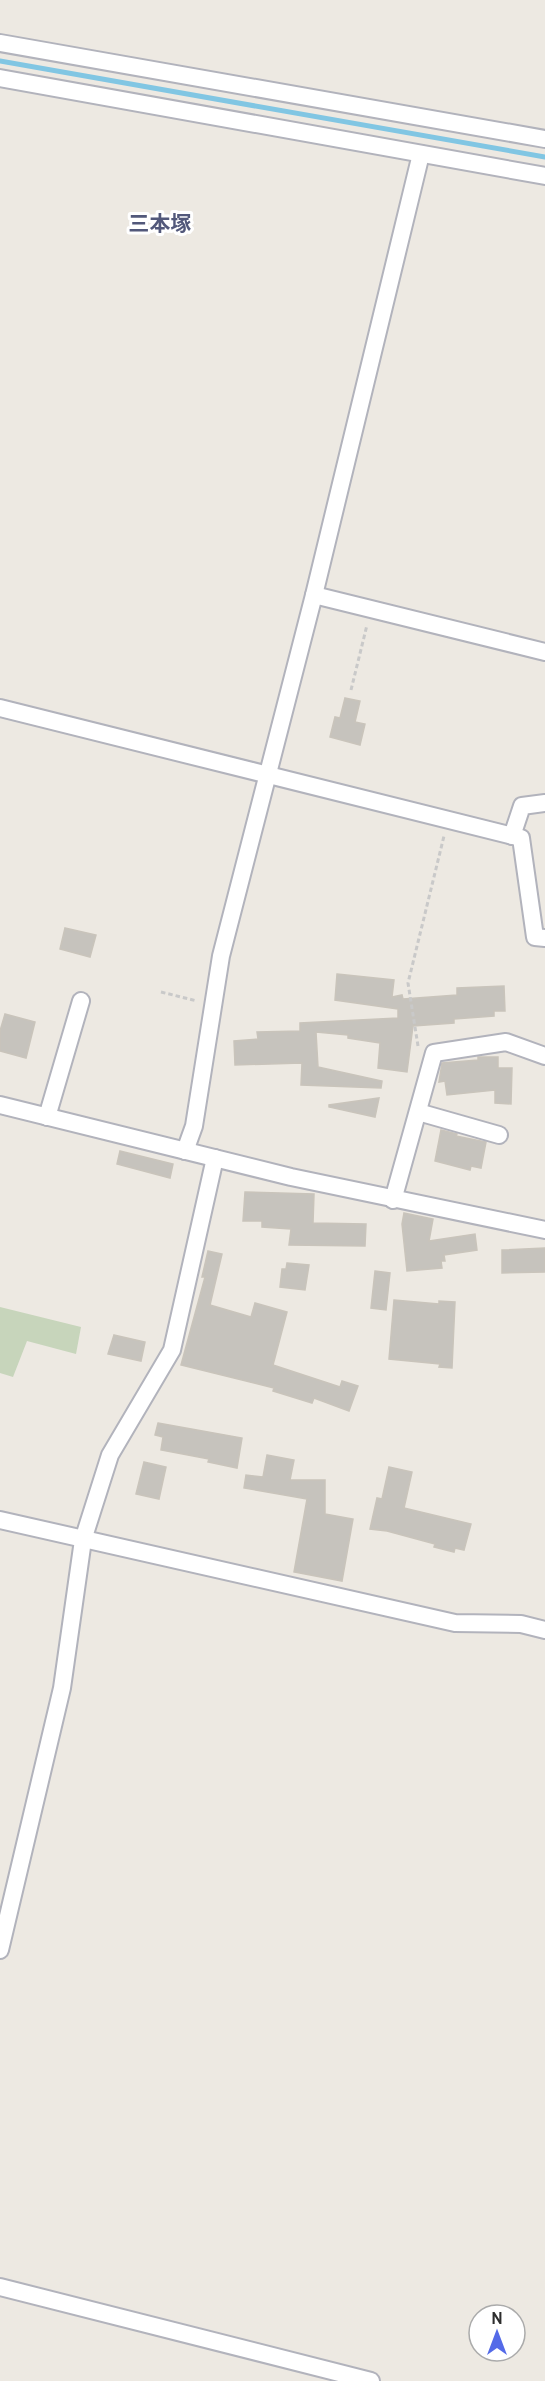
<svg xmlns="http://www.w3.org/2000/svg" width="545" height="2381" font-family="Overpass,'Noto Sans JP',sans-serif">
<rect width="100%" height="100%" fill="#ede9e2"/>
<path fill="#c7d5bb" d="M0,1307L81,1327L76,1354L27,1341L13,1377L0,1373Z"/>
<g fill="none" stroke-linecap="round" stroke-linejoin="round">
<path stroke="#81c6e3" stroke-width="5" d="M0,61L545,157"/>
</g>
<g fill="#c6c3bd" stroke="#c9c4bb" stroke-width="1.5">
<path d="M345,698L360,701L355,722L365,724L360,745L330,737L335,717L340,718Z"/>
<path d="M65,928L96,935L90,957L60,949Z"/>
<path d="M337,974L394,980L392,997L402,995L403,999L457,995V988L504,986L505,1011H494V1016L454,1019V1023L413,1026L407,1072L378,1068L380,1043L348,1038V1035L316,1032L318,1067L382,1081L381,1088L301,1085L302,1063L235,1065L234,1041L258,1039L257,1032L300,1031V1023L398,1018V1009L335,1000Z"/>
<path d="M5,1014L35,1022L26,1058L0,1051V1031Z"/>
<path d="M478,1057H498V1068H512L511,1104L495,1103V1090L447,1095L445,1081L439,1082L442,1063L478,1060Z"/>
<path d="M379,1098L375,1117L329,1107V1105Z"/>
<path d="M441,1130L457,1134L456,1136L486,1142L481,1168L471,1166L470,1170L435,1161Z"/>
<path d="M120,1151L173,1164L170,1178L117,1164Z"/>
<path d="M245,1192L314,1194L313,1223L366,1224L365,1246L289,1245L291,1229L262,1227V1221H243Z"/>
<path d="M404,1213L433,1219L429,1241L475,1234L477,1250L444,1255L445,1261H441L442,1268L407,1271L402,1224Z"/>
<path d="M545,1248V1272L502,1273V1250Z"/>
<path d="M208,1251L222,1254L210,1305L251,1317L255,1303L287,1312L273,1365L340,1387L342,1381L358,1386L349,1411L314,1398L312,1403L273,1391L274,1388L181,1365L205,1277H202Z"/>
<path d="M287,1263L309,1265L305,1290L280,1287L282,1269H286Z"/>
<path d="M375,1271L390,1273L386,1310L371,1308Z"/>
<path d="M394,1300L439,1304V1301L455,1302L452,1368L439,1367L440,1364L389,1359Z"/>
<path d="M114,1335L145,1342L141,1361L108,1354Z"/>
<path d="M158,1423L242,1438L237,1468L208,1462L209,1459L161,1450L163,1437L155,1435Z"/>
<path d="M267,1455L294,1460L290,1480H325V1514L353,1519L342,1581L294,1572L307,1499L244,1488L246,1475L263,1477Z"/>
<path d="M144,1462L166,1467L159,1499L136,1494Z"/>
<path d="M389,1467L412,1472L404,1508L471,1524L464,1550L455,1548L454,1552L434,1547L435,1544L387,1531L370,1529L377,1498L382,1499Z"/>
</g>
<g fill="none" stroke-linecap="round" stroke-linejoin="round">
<defs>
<g id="minor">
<path d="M0,43L545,139"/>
<path d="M0,78L545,176"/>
<path d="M314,595L545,652"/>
<path d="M0,708L521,838L535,937L545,938"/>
<path d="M512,836L522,806L545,803"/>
<path d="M0,1105L291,1177L545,1230"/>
<path d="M418,1112L499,1135"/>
<path d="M47,1117L81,1001"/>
<path d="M185,1151L194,1126L221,956L314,595L421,154"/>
<path d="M393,1200L434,1053L506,1042L545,1056"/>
<path d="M0,1520L455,1623L521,1624L545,1630"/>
<path d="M0,1950L62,1688L83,1540L110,1455L172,1350L215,1158"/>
<path d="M0,2287L371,2381"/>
</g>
</defs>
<use href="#minor" stroke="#b2b3bc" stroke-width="20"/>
<g stroke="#c9c9c9" stroke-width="3" stroke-dasharray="4.5 3" stroke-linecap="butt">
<path d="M351,690L367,625"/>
<path d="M161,992L197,1001"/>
<path d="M418,1046L408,983L444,836"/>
</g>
<use href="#minor" stroke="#fff" stroke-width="16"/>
</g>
<g text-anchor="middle" stroke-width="6" stroke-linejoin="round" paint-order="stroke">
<g font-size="21" font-weight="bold" fill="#52587a" stroke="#fff">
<text x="160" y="231">三本塚</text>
</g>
</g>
<g transform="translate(497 2333)"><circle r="28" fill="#ffffff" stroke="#ababab" stroke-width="1.5"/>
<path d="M0-4.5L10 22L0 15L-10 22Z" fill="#546ae8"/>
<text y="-9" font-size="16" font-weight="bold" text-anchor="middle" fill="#2e2e2e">N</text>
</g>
</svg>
